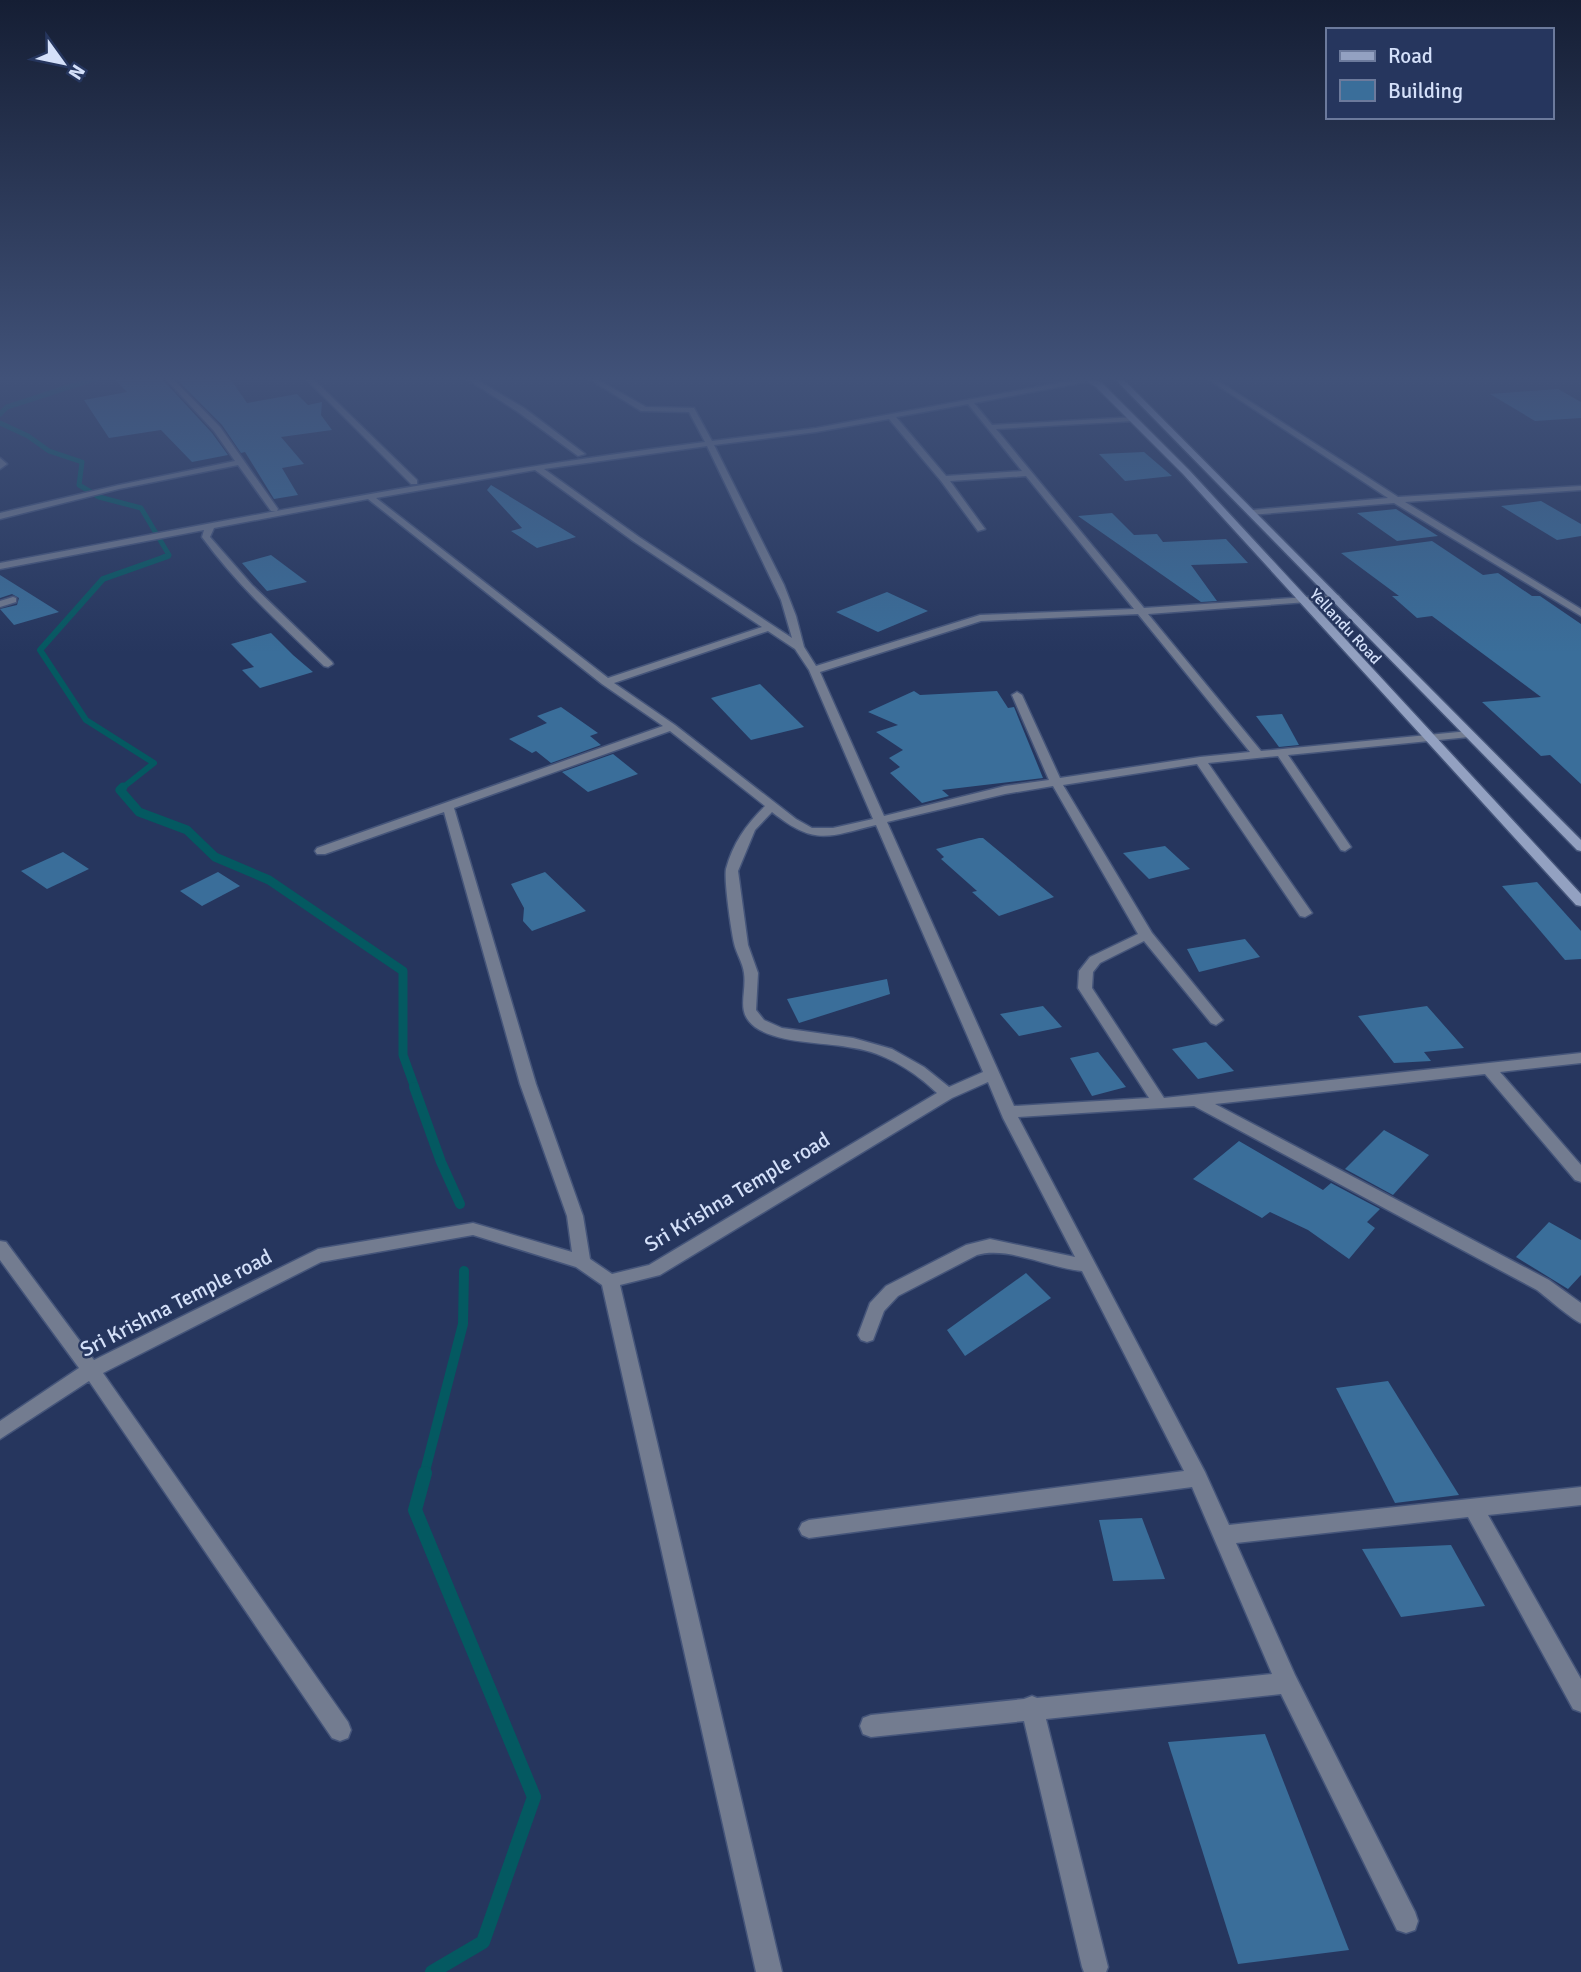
<svg xmlns="http://www.w3.org/2000/svg" width="1581" height="1972" font-family="Signika,sans-serif">
<rect width="100%" height="100%" fill="#26365e"/>
<g fill="none" stroke-linecap="round" stroke-linejoin="round">
<g stroke="#045961" stroke-width="5">
<path d="M0,414L7,407L100,377"/>
<path d="M0,423L28,436L49,451L82,462L79,485L99,497L141,508L169,555L163,557"/>
</g>
<path stroke="#045961" stroke-width="6" d="M121,789L154,763L86,720L40,650L103,579L168,556"/>
<path stroke="#045961" stroke-width="9" d="M123,787L120,790L139,812L187,830L215,857L269,880L403,971V1055L415,1088"/>
<g stroke="#045961" stroke-width="10">
<path d="M414,1087L441,1162L460,1204"/>
<path d="M424,1475L463,1324L464,1271"/>
</g>
<path stroke="#045961" stroke-width="14" d="M425,1473L415,1510L534,1797L483,1942L432,1972"/>
</g>
<g fill="#3a6e9a">
<path d="M113,377H157L164,381L212,433L228,455L192,462L161,430L109,438L84,400L127,392Z"/>
<path d="M191,377H229L247,403L297,394L308,405L322,402L321,415L332,430L281,437L304,464L282,468L298,495L274,499L245,452L241,453L222,425L176,379Z"/>
<path d="M1558,389L1581,402V418L1535,421L1490,394Z"/>
<path d="M1144,452L1172,476L1125,481L1099,454Z"/>
<path d="M491,485L576,537L537,548L511,531L522,528L487,490Z"/>
<path d="M1541,501L1581,524V536L1557,540L1501,506Z"/>
<path d="M1396,509L1438,536L1397,541L1357,513Z"/>
<path d="M1112,513L1134,535L1157,534L1163,542L1226,539L1248,563L1191,565L1217,601L1201,602L1078,516Z"/>
<path d="M1432,541L1483,575L1498,573L1532,596H1540L1581,624V784L1550,755L1541,756L1482,702L1541,697L1432,616L1417,618L1392,596H1399L1341,553Z"/>
<path d="M271,555L307,582L267,591L242,563Z"/>
<path d="M0,575L59,612L14,625L0,609L17,605L19,598L12,594L0,598Z"/>
<path d="M887,592L928,611L878,632L836,612Z"/>
<path d="M271,633L293,655L313,672L260,688L242,670L254,667L231,644Z"/>
<path d="M760,684L804,727L751,740L711,698Z"/>
<path d="M914,691L920,695L997,691L1008,708L1014,707L1043,778L942,790L949,796L922,803L890,773L900,767L889,758L903,750L876,732L898,725L868,712Z"/>
<path d="M561,707L598,733L590,736L601,745L551,763L536,751L532,753L509,739L547,723L537,716Z"/>
<path d="M1282,714L1299,745L1279,747L1256,716Z"/>
<path d="M613,754L638,774L588,792L562,772Z"/>
<path d="M979,838H983L1054,897L999,916L972,892L977,891L941,859L944,857L936,849Z"/>
<path d="M1165,846L1190,869L1149,879L1123,853Z"/>
<path d="M63,852L89,869L47,889L21,871Z"/>
<path d="M218,872L240,886L202,906L180,891Z"/>
<path d="M545,872L586,911L532,931L523,921L524,908L511,884Z"/>
<path d="M1537,882L1581,931V959L1565,960L1502,886Z"/>
<path d="M1245,939L1260,957L1199,972L1187,949Z"/>
<path d="M887,979L890,994L799,1023L787,999Z"/>
<path d="M1043,1006L1062,1027L1019,1036L1000,1014Z"/>
<path d="M1427,1006L1464,1048L1424,1052L1431,1061L1394,1063L1358,1016Z"/>
<path d="M1206,1042L1234,1071L1198,1079L1172,1049Z"/>
<path d="M1098,1052L1126,1087L1092,1096L1070,1058Z"/>
<path d="M1384,1130L1429,1155L1393,1195L1345,1169Z"/>
<path d="M1239,1141L1323,1190L1331,1183L1380,1209L1367,1222L1375,1228L1349,1259L1308,1230L1270,1212L1262,1218L1193,1179Z"/>
<path d="M1549,1222L1581,1240V1275L1568,1289L1516,1257Z"/>
<path d="M1026,1273L1051,1298L965,1356L947,1330Z"/>
<path d="M1388,1381L1459,1495L1395,1503L1336,1388Z"/>
<path d="M1142,1518L1165,1579L1113,1581L1099,1520Z"/>
<path d="M1451,1545L1485,1606L1401,1617L1362,1549Z"/>
<path d="M1265,1734L1349,1950L1238,1964L1168,1742Z"/>
</g>
<g fill="none" stroke-linecap="round" stroke-linejoin="round">
<defs>
<g id="minor">
<path d="M164,377H171L220,427L278,509L277,511H271L238,465L119,489L0,519V513L119,485L235,461L214,431Z"/>
<path d="M304,377H311L417,480V484H411Z"/>
<path d="M464,377H472L524,408L585,454L578,456L518,412Z"/>
<path d="M586,377H593L646,407L694,408L712,441L816,428L1091,377H1104L1101,379L974,403L992,425L1136,417V421H1133L996,429L1144,608L1338,595L1340,597L1335,600L1148,614L1261,751L1469,731L1475,734L1469,737L1288,755L1351,847L1345,851L1341,850L1278,756L1208,763L1312,913L1305,917L1300,916L1197,764L1063,785L1152,933L1223,1020L1216,1025L1211,1023L1144,941L1100,963L1093,972L1092,988L1164,1098L1581,1053V1063L1500,1072L1581,1165V1182L1575,1180L1485,1074L1215,1104L1549,1280L1581,1303V1323C1574,1321 1546,1297 1537,1290L1194,1106L1018,1117L1205,1472L1229,1525L1581,1487V1505L1488,1515L1581,1679V1712L1573,1709L1468,1517L1236,1543L1295,1675L1415,1912L1418,1921L1415,1930L1406,1933L1397,1930L1281,1694L1046,1719L1108,1967L1106,1972H1084L1082,1967L1024,1721L871,1737L863,1734L860,1726L863,1718L871,1715L1024,1699L1032,1696L1037,1698L1272,1674L1192,1487L809,1538L802,1535L799,1529L802,1523L809,1520L1184,1471L1082,1271C1049,1268 1008,1246 977,1255L898,1296L884,1311L873,1340L867,1342L861,1340L858,1335L870,1303L886,1286L966,1245L990,1239L1075,1257L1003,1118L988,1082L952,1098L660,1275L620,1285L782,1972H756L602,1285L576,1267L473,1235L321,1262L103,1373L348,1722L351,1730L348,1738L340,1741L332,1738L89,1381L0,1439V1421L79,1368L0,1260V1241L6,1242L94,1360L318,1249L473,1223L572,1252L567,1216L520,1084L444,812L325,854H317L315,851L317,848L663,726L602,684L368,499L214,528L210,537L252,585L332,662L333,664L328,667L324,666C281,625 237,585 202,537L204,530L0,569V563C236,519 467,472 705,442L689,412L641,411ZM968,404L1022,471L946,476L896,417ZM889,419L941,481L978,531L985,529L950,481L1026,476L1134,609L980,615L816,666L804,647L796,616L784,585L714,445L816,432ZM707,446L781,600L792,638L639,537L544,469ZM535,470L633,541L762,627L608,678L376,498ZM1138,614L1250,752L1200,757L1060,778L1022,695L1017,692L1012,695L1049,780L1005,786L884,816L820,672L981,621ZM768,631L795,649L809,670L873,819L833,828H812L796,819L675,725L614,683ZM670,731L765,806C746,825 733,843 726,869C724,881 731,929 734,943C736,953 743,963 744,973C747,994 735,1012 755,1027C779,1044 826,1042 854,1048C885,1053 914,1071 937,1093L649,1265L612,1274L590,1259L583,1216L536,1084L454,808ZM1053,786L1138,934L1090,957L1079,971L1078,988L1149,1098L1014,1106L887,822L1005,794ZM772,812C815,846 827,837 876,825L983,1072L949,1087L924,1067L892,1049L853,1038L782,1028L764,1020L756,1010L758,973L748,945L738,871L755,830Z"/>
<path d="M1205,377H1212L1398,497L1581,486V490L1405,502L1581,609V616L1394,503L1250,515L1249,513L1253,510L1388,498Z"/>
<path d="M0,458L7,464L0,469Z"/>
<path d="M13,597L16,598V602L0,607V601Z"/>
</g>
<g id="secondary">
<path d="M1081,377H1089L1102,383L1189,470L1581,894V906L1576,905L1183,474L1096,387Z"/>
<path d="M1113,377H1121L1581,840V851L1577,850Z"/>
</g>
</defs>
<use href="#minor" stroke="#45557a" stroke-width="3"/>
<use href="#secondary" stroke="#45557a" stroke-width="3"/>
<use href="#minor" fill="#737c90" fill-rule="evenodd"/>
<use href="#secondary" fill="#93a1c1" fill-rule="evenodd"/>
</g>
<linearGradient id="sky" x2="0" y2="1"><stop stop-color="#151e34"/><stop offset="0.58" stop-color="#415279"/><stop offset="1" stop-color="#415279" stop-opacity="0"/></linearGradient>
<rect width="1581" height="653" fill="url(#sky)"/>
<g text-anchor="middle" stroke-width="5" stroke-linejoin="round" paint-order="stroke">
<g font-size="16" fill="#d4e0f9" stroke="#26365e">
<text transform="translate(1346 626) rotate(47)" y="6">Yellandu Road</text>
</g>
<g font-size="21" fill="#d4e0f9" stroke="#26365e">
<text transform="translate(737 1192) rotate(-31)" y="7">Sri Krishna Temple road</text>
<text transform="translate(176 1303) rotate(-27)" y="7">Sri Krishna Temple road</text>
</g>
</g>
<rect x="1326" y="28" width="228" height="91" fill="#26365e" stroke="#6c7a9c" stroke-width="2"/>
<rect x="1340" y="51" width="35" height="10" fill="#93a1c1" stroke="#6c7a9c" stroke-width="2"/>
<text x="1388" y="63" font-size="21" fill="#d4e0f9">Road</text>
<rect x="1340" y="80" width="35" height="21" fill="#3a6e9a" stroke="#6c7a9c" stroke-width="2"/>
<text x="1388" y="98" font-size="21" fill="#d4e0f9">Building</text>
<g transform="translate(63 63) rotate(123)" stroke="#26365e" stroke-width="5" paint-order="stroke">
<path d="M0-5L12 26L0 18L-12 26Z" fill="#d4e0f9"/>
<text y="-10" font-size="19" font-weight="bold" text-anchor="middle" fill="#d4e0f9">N</text>
</g>
</svg>
